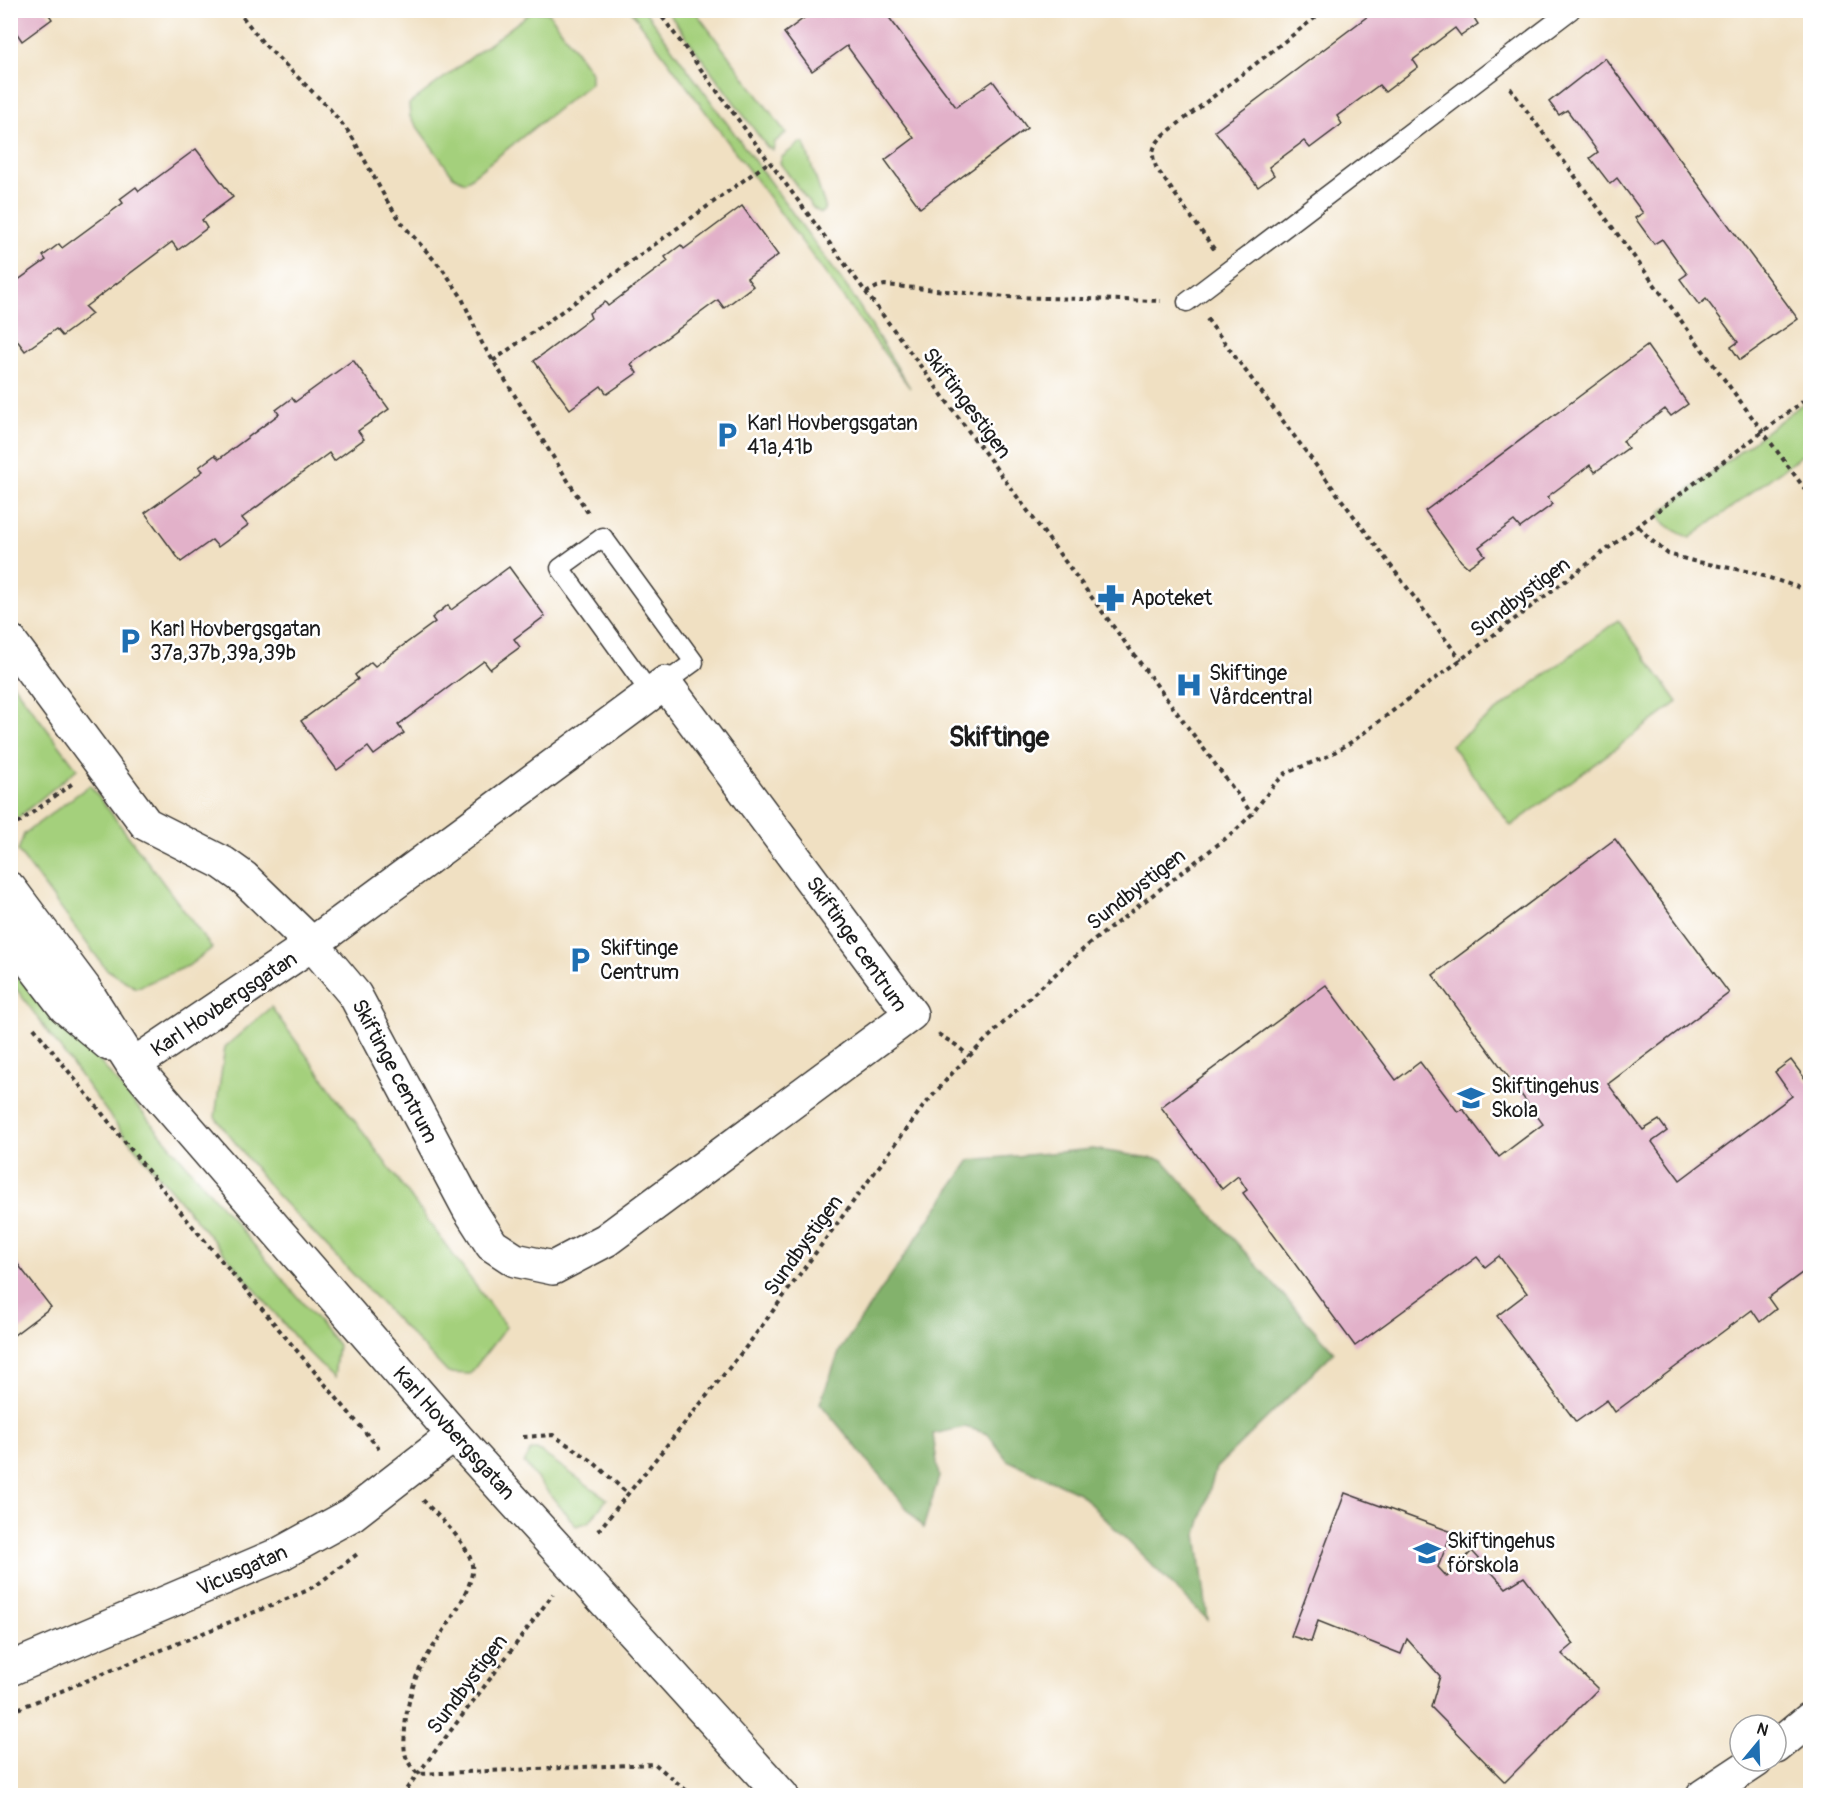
<svg xmlns="http://www.w3.org/2000/svg" width="1821" height="1806" font-family="Pangolin,sans-serif">
<rect width="100%" height="100%" fill="#fff"/>
<filter id="ink" filterUnits="userSpaceOnUse"><feTurbulence type="fractalNoise" baseFrequency=".0167" numOctaves="2"/><feDisplacementMap in="SourceGraphic" scale="12" xChannelSelector="R" yChannelSelector="G"/><feConvolveMatrix kernelMatrix="1 2 1 2 8 2 1 2 1" color-interpolation-filters="sRGB"/></filter>
<filter id="wash" filterUnits="userSpaceOnUse"><feTurbulence type="fractalNoise" baseFrequency=".008" numOctaves="4" result="noise"/><feDisplacementMap in="SourceGraphic" scale="24" xChannelSelector="R" yChannelSelector="G"/><feGaussianBlur stdDeviation="1.35" result="paint"/><feColorMatrix in="noise" values="0 0 0 0 0 0 0 0 0 0 0 0 0 0 0 0 0 1.4 0 .05"/><feComposite in="paint" operator="in"/></filter>
<g filter="url(#wash)">
<rect width="100%" height="100%" fill="#f0e0c2"/>
<g fill="#a4d07c" stroke="#60764c" stroke-width="1.5">
<path d="M533,11L549,13L591,72V83L465,182L453,176L410,117L409,104Z"/>
<path d="M631,11H645L851,293L910,388Z"/>
<path d="M667,11H695L786,133L775,142L773,150L767,147Z"/>
<path d="M800,143H804L825,206L824,210L821,213L813,208L780,163L782,157Z"/>
<path d="M1810,398V449L1690,538C1679,533 1668,528 1660,518L1661,512Z"/>
<path d="M1618,620L1678,702L1511,826L1451,745Z"/>
<path d="M10,680L77,769L15,820H11Z"/>
<path d="M90,785L212,948L188,966L136,988L106,969L18,851L24,834Z"/>
<path d="M26,974L338,1345L334,1378L306,1350L121,1131L12,983Z"/>
<path d="M271,1007L506,1327L470,1374L448,1373L274,1192L215,1117L225,1047Z"/>
<path d="M531,1450H537L545,1455L607,1499L589,1522L576,1526L524,1463Z"/>
</g>
<path fill="#83b26c" stroke="#506744" stroke-width="1.5" d="M1093,1149L1163,1160L1334,1352L1216,1468L1197,1534L1208,1620L1079,1493L1007,1460L988,1434L965,1427L933,1434L939,1477L923,1528L820,1403L840,1350L970,1160Z"/>
<g id="blocks">
<g fill="#e2b1c9">
<path d="M10,10H46L52,19L22,41L16,32L10,37Z"/>
<path d="M815,10H895L888,16L956,107L993,81L1027,128L920,208L885,160L914,138L847,46L812,71L784,33Z"/>
<path d="M1376,10H1469L1478,24L1461,36L1455,28L1413,60L1418,67L1385,92L1379,85L1337,116L1342,124L1310,148L1304,141L1269,167L1274,175L1258,187L1215,131Z"/>
<path d="M1605,58L1798,319L1740,360L1731,347L1738,342L1706,299L1699,305L1680,279L1687,274L1662,239L1654,244L1635,218L1643,213L1617,178L1610,184L1590,158L1598,152L1567,110L1559,115L1549,102Z"/>
<path d="M196,149L233,197L202,220L207,228L178,250L172,242L85,307L92,314L62,336L56,329L25,351L10,331V286L46,260L43,256L59,244L62,248L123,203L120,199L136,187L139,191Z"/>
<path d="M742,206L778,255L747,278L753,286L724,308L718,300L631,364L637,373L607,394L601,386L570,409L534,361L591,318L589,313L605,302L608,306L668,261L665,257L681,245L684,249Z"/>
<path d="M1647,346L1688,404L1671,416L1665,409L1623,441L1628,448L1595,472L1590,465L1547,497L1553,504L1520,528L1514,521L1479,547L1485,555L1468,567L1461,561L1425,511Z"/>
<path d="M353,360L389,409L358,431L364,439L334,461L329,453L242,518L248,525L218,547L212,540L181,562L145,513L203,471L199,467L215,455L219,459L279,414L276,410L292,398L295,402Z"/>
<path d="M509,567L545,616L514,639L520,647L490,669L484,661L398,725L404,733L374,755L368,747L337,770L301,721L358,679L355,675L371,662L375,666L435,622L432,618L448,605L451,610Z"/>
<path d="M1615,839L1729,993L1608,1084L1643,1130L1659,1120L1667,1131L1652,1142L1680,1180L1792,1096L1775,1072L1791,1060L1809,1084L1810,1082V1267L1768,1298L1776,1309L1760,1322L1752,1310L1615,1412L1607,1400L1576,1422L1497,1316L1527,1293L1499,1256L1485,1267L1477,1257L1355,1346L1243,1193L1247,1190L1238,1176L1222,1189L1161,1107L1326,985L1396,1080L1420,1062L1458,1112L1463,1109L1499,1157L1543,1124L1433,975Z"/>
<path d="M10,1254L51,1307L10,1338Z"/>
<path d="M1345,1493L1452,1532L1438,1567L1447,1577L1472,1551L1506,1588L1524,1577L1574,1644L1562,1654L1598,1689L1505,1782L1431,1707L1440,1676L1407,1639L1401,1654L1318,1621L1311,1642L1291,1636Z"/>
</g>
</g>
</g>
<g filter="url(#ink)">
<use href="#blocks" fill-opacity="0" stroke="#3c3935" stroke-width="1.5"/>
<g fill="none" stroke-linecap="round" stroke-linejoin="round">
<defs>
<g id="service">
<path d="M1187,302L1571,10"/>
<path d="M651,694L560,568L603,537L694,662L665,683"/>
</g>
<g id="minor">
<path d="M10,641L146,824L223,863L244,878L312,944L355,995L469,1209L492,1245L515,1260L553,1268L606,1240L911,1014L665,683L312,944L133,1065"/>
<path d="M10,1669L280,1554L351,1515L454,1435"/>
<path d="M1776,1747L1810,1719"/>
<path d="M1703,1796L1756,1761"/>
</g>
<g id="tertiary">
<path d="M10,889L84,988L133,1065L454,1435L782,1796"/>
<path d="M10,935L65,1007L109,1044"/>
</g>
</defs>
<use href="#service" stroke="#3c3935" stroke-width="21"/>
<use href="#minor" stroke="#3c3935" stroke-width="36"/>
<use href="#tertiary" stroke="#3c3935" stroke-width="36"/>
<g stroke="#3c3935" stroke-width="4" stroke-dasharray="4.5 4.5" stroke-linecap="butt">
<path d="M237,10L264,44L329,108L351,135L387,201L404,226L444,271L461,296L482,343L590,516"/>
<path d="M657,10L1252,814"/>
<path d="M1510,88L1810,496"/>
<path d="M1214,249L1157,169C1150,153 1152,146 1165,134L1325,10"/>
<path d="M866,293L877,287L885,285L1007,297L1161,301"/>
<path d="M1207,319L1461,660"/>
<path d="M493,361L769,162"/>
<path d="M1639,527L1650,539L1668,554L1693,561L1751,572L1810,591"/>
<path d="M10,829L73,783"/>
<path d="M34,1028L184,1216L381,1451"/>
<path d="M938,1034L956,1045L969,1056"/>
<path d="M523,1437L553,1435L592,1461L628,1494"/>
<path d="M423,1500C438,1517 468,1542 472,1565C476,1593 429,1647 417,1675C411,1690 406,1712 405,1728C404,1750 402,1758 418,1774L655,1764L693,1796"/>
<path d="M598,1531L750,1342L922,1108L955,1070L1030,997L1088,945L1234,832L1252,814L1274,785L1286,773L1328,756L1353,741L1810,396"/>
<path d="M10,1712L306,1591L318,1584L360,1552"/>
<path d="M401,1796L493,1675L553,1594"/>
</g>
<use href="#service" stroke="#fff" stroke-width="18"/>
<use href="#minor" stroke="#fff" stroke-width="33"/>
<use href="#tertiary" stroke="#fff" stroke-width="33"/>
</g>
</g>
<defs>
<symbol id="parking-bare" viewBox="-9 -9 18 18"><path d="M-3.5-5.5H1a3.5 3.5 0 0 1 0 7H-1V5.5H-3.5ZM-1-3.4V-.6H.8a1.4 1.4 0 0 0 0-2.8Z" fill="#1f6fb2" stroke="#fff" stroke-width="2.5" paint-order="stroke"/></symbol>
<symbol id="pharmacy-bare" viewBox="-9 -9 18 18"><path d="M-2-6h4v4h4v4h-4v4h-4v-4h-4v-4h4Z" fill="#1f6fb2" stroke="#fff" stroke-width="2.5" paint-order="stroke"/></symbol>
<symbol id="hospital-bare" viewBox="-9 -9 18 18"><path d="M-5-5h3v3.5h4V-5h3V5h-3V1.5h-4V5h-3Z" fill="#1f6fb2" stroke="#fff" stroke-width="2.5" paint-order="stroke"/></symbol>
<symbol id="school-bare" viewBox="-9 -9 18 18"><path d="M0-5L7-2L0 1L-7-2ZM-4 1L0 2.5L4 1V4Q0 6-4 4Z" fill="#1f6fb2" stroke="#fff" stroke-width="2.5" paint-order="stroke"/></symbol>
</defs>
<g fill-rule="evenodd">
<use href="#parking-bare" x="708" y="416" width="38" height="38"/>
<use href="#pharmacy-bare" x="1092" y="579" width="38" height="38"/>
<use href="#parking-bare" x="111" y="622" width="38" height="38"/>
<use href="#hospital-bare" x="1170" y="666" width="38" height="38"/>
<use href="#parking-bare" x="561" y="941" width="38" height="38"/>
<use href="#school-bare" x="1452" y="1079" width="38" height="38"/>
<use href="#school-bare" x="1408" y="1534" width="38" height="38"/>
</g>
<g text-anchor="middle" stroke-width="5" stroke-linejoin="round" paint-order="stroke">
<g font-size="21" fill="#1c1c1c" stroke="#fff">
<text transform="translate(967 403) rotate(53)" y="7">Skiftingestigen</text>
<text transform="translate(1520 597) rotate(-37)" y="7">Sundbystigen</text>
<text transform="translate(1136 889) rotate(-38)" y="7">Sundbystigen</text>
<text transform="translate(857 944) rotate(55)" y="7">Skiftinge centrum</text>
<text transform="translate(224 1004) rotate(-34)" y="7">Karl Hovbergsgatan</text>
<text transform="translate(395 1071) rotate(62)" y="7">Skiftinge centrum</text>
<text transform="translate(803 1245) rotate(-54)" y="7">Sundbystigen</text>
<text transform="translate(454 1433) rotate(48)" y="7">Karl Hovbergsgatan</text>
<text transform="translate(242 1570) rotate(-24)" y="7">Vicusgatan</text>
<text transform="translate(467 1684) rotate(-53)" y="7">Sundbystigen</text>
</g>
<g font-size="21" fill="#1c1c1c" stroke="#fff" text-anchor="start">
<text x="747" y="430">Karl Hovbergsgatan<tspan x="747" dy="24">41a,41b</tspan></text>
<text x="1131" y="605">Apoteket</text>
<text x="150" y="636">Karl Hovbergsgatan<tspan x="150" dy="24">37a,37b,39a,39b</tspan></text>
<text x="1209" y="680">Skiftinge<tspan x="1209" dy="24">Vårdcentral</tspan></text>
<text x="600" y="955">Skiftinge<tspan x="600" dy="24">Centrum</tspan></text>
<text x="1491" y="1093">Skiftingehus<tspan x="1491" dy="24">Skola</tspan></text>
<text x="1447" y="1548">Skiftingehus<tspan x="1447" dy="24">förskola</tspan></text>
</g>
<g font-size="27" font-weight="bold" fill="#1c1c1c" stroke="#fff">
<text x="999" y="746">Skiftinge</text>
</g>
</g>
<rect width="1821" height="1806" fill="none" stroke="#fff" stroke-width="36"/>
<g transform="translate(1758 1743) rotate(19)"><circle r="28" fill="#ffffff" stroke="#a4a4a4" stroke-width="1.5"/>
<path d="M0-4.5L10 22L0 15L-10 22Z" fill="#1f6fb2"/>
<text y="-9" font-size="16" font-weight="bold" text-anchor="middle" fill="#1c1c1c">N</text>
</g>
</svg>
